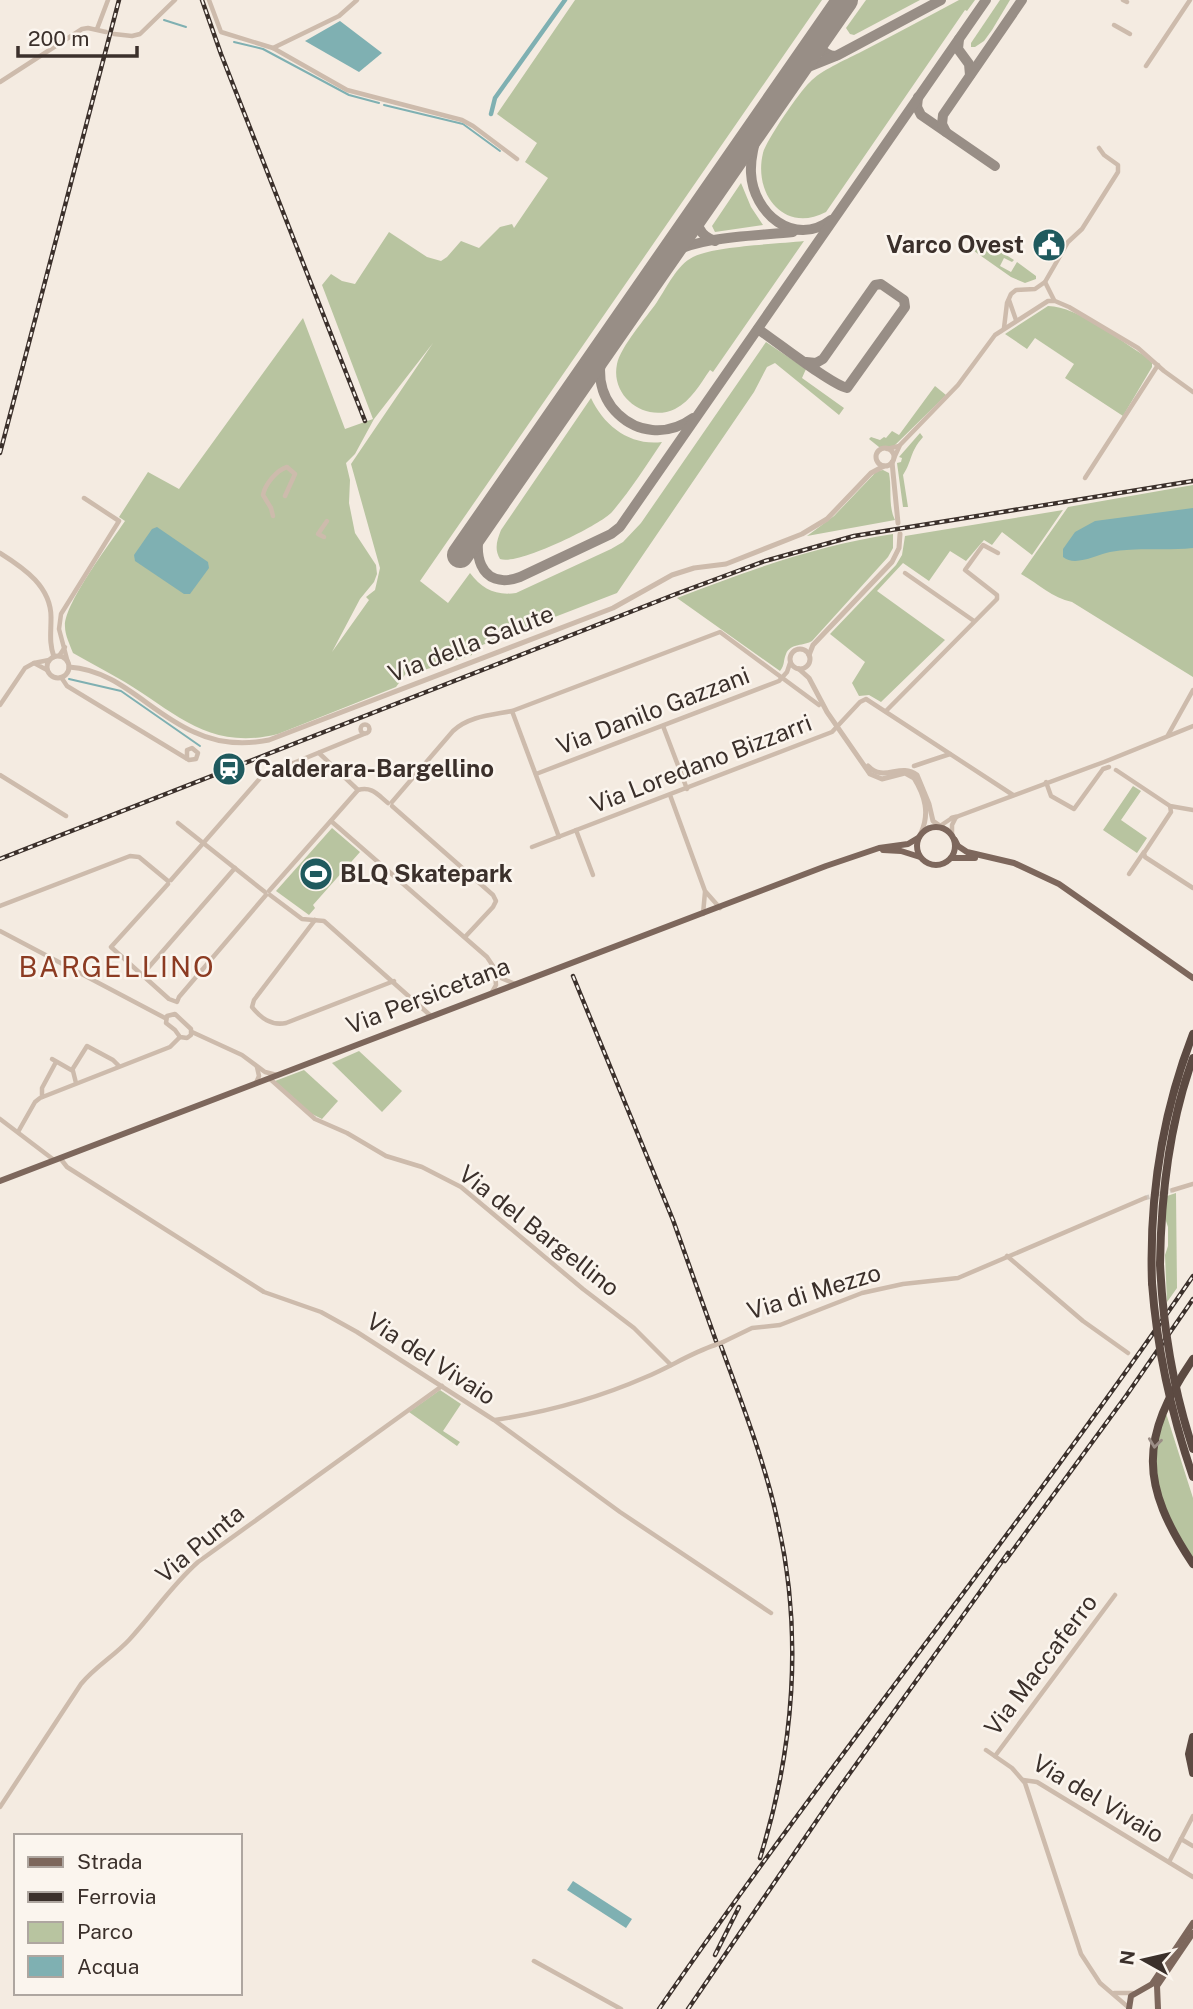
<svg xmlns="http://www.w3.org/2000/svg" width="1193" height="2009" font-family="'Public Sans',sans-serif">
<rect width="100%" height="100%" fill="#f4ebe1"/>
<g fill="#b8c4a0" fill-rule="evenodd">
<path d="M575,0H822L420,581L448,603L470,573C482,589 496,596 516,593L611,549L623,542L641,523L766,342L806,369L802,378L844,408L839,415L775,363L767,367L754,392L617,593L472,649V655L424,670L421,667L407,672L396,687L278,734C206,752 173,709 116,677C102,669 87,661 73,653C70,645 65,635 65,627C63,605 111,542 125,521L119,517L148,472L179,489L303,318L345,429L373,419L322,285L331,274L342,281L355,284L389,232L427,257L441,261L447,257L461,241L479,248L500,227L512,224L514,228L548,178L525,162L537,143L497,114ZM433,343L351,464L380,568L375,590L366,597L369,600L332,652L360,599L374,582L377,574L376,565L355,533L349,503L350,480L346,463L355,454L374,419Z"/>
<path d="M866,0H920L854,35L850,34L846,28Z"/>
<path d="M959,0H975L967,11L965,10L826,212C784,234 753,194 763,153C766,141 799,92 810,82C820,71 845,60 859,53C893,35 926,18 959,0Z"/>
<path d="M1000,0H1010L992,30L984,41L975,47H971V43Z"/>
<path d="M741,183L751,207L763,225L715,232L712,226Z"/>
<path d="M804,241L713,372L710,370C700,384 691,401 675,409C646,423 610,397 617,364C621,346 646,318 657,302C667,287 677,265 693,257C713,246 779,244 804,241Z"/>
<path d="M982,242L988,244L987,246L993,251L995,248L1014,260L1012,262L1004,258L1000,266L1011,272L1017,262L1036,276V279L1025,283L1011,277L974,251Z"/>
<path d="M1048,306C1079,307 1119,340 1145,356L1152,363V367L1123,416L1065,378L1074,364L1035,338L1027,349L1005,334Z"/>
<path d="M935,386L946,395L893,447H879L869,439L871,437L880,440L884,437L886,438L892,431L899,435Z"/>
<path d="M591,398C604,426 630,446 662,442C646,466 630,491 612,512C599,526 517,566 500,559C494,549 497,540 501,530Z"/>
<path d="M920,433L923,437C909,453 913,459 903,475L908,507H903L897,463L901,462L902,458L899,457Z"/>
<path d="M883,470L889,473C892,489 888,506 895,520L807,536L834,516L877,471Z"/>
<path d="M1193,485V677L1072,602C1052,598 1039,584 1021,574L1068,507Z"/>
<path d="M1063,510L1032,555L1002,532L992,545L984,540L966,561L950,551L929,581L903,563L877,591L945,640L881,702L869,695L859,696L852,683L865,662L830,634L896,565L902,555L905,536Z"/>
<path d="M893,534V548L888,557L812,641C805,646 790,643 786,654C783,661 785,665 780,671L677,598C747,571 818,545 893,534Z"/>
<path d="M1133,786L1141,791L1121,820L1147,838L1137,853L1103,830Z"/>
<path d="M332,828L360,852L313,905L315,908L309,915L276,891Z"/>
<path d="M359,1051L402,1091L382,1112L332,1063Z"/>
<path d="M304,1070L338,1101L322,1119L310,1113L275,1081Z"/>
<path d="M1176,1193L1177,1288L1167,1302L1165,1255L1168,1246V1227L1165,1218L1167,1196Z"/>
<path d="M440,1390L461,1404L443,1431L460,1442L457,1446L409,1412Z"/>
<path d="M1165,1410L1193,1498V1559C1172,1528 1151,1492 1155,1452C1157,1438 1162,1424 1165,1410Z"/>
</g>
<g fill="#7fb0b2">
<path d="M340,21L382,53L359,72L305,41Z"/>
<path d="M1193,508V548C1166,551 1136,547 1110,552C1096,555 1075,567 1063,557V549L1075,532L1095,521Z"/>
<path d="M157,527L208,562L209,568L190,594H184L135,561L134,555L152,529Z"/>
<path d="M573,1881L632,1919L626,1928L567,1890Z"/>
</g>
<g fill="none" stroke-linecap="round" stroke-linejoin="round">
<g stroke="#7fb0b2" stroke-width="2">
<path d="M164,20L186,27"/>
<path d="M234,42L263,49L349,95L379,103"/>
<path d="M384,105L463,124L500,151"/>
<path d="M69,679L121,691L200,746"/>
</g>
<path stroke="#7fb0b2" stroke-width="4.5" d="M491,114L495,98L565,0"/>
<g stroke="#988e86" stroke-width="10">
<path d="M823,32C816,44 822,55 835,56"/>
<path d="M959,39L958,49L969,64L970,75"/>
<path d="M793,73L838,55L941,0"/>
<path d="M918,97L917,107L921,115L995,166"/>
<path d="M762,118C757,136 750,154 751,173C753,213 794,248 831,220"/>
<path d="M946,132L942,124L943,115L1022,0"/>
<path d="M700,209C694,224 700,236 715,241"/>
<path d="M667,256C695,236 757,236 793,232"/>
<path d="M758,329C776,341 830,384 847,388L905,307L904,300L881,284L875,285L823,359L816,363L806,362"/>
<path d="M610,339C575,395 639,457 693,418"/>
<path d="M484,520C470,550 479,592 520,577L611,534L620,527L986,0"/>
</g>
<path stroke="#988e86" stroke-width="26" d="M460,555L845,0"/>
<path stroke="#cfc6bd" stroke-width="4.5" stroke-dasharray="4.5 2" stroke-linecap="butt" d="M1145,1198L1173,1190"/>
<g stroke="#cdbbac" stroke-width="4.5">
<path d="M209,0L221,32L273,48L347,90L462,120L473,126L517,159"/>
<path d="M1123,0L1127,2"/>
<path d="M1114,25L1130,34"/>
<path d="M97,29L108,0"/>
<path d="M114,34L132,36L140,34L175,0"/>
<path d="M273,48L339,16L357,0"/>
<path d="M1146,66L1190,0"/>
<path d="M0,82L82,29L88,28L106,32"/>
<path d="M1045,282L1054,300"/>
<path d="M1009,300L1016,320"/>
<path d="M1004,328L1007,303L1011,294L1016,290L1035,289L1045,282L1068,242L1082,229L1118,172V165L1104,155L1099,148"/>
<path d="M887,449L899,446"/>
<path d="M894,458L900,445L958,385L995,335L1048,301H1055L1069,307L1138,348L1164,371L1193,392"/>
<path d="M1085,478L1158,365"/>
<path d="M273,516L271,508L263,495C265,484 277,470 287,467L295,474L285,496"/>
<path d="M324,537L318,534L327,521"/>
<path d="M905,573L974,621"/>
<path d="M59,656L65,647"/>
<path d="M68,663L59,629L61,614L119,521L84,498"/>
<path d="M47,670L34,663L49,660"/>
<path d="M61,677L67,686L189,760L196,759L198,753L192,748L187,750V759"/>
<path d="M0,705L25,668L34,663"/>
<path d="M512,711L559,837"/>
<path d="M886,711L997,599V595L965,570L983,545L998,553"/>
<circle cx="365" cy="729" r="4.5"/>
<path d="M663,726L687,789"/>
<path d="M1168,735L1193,690"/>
<path d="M319,753L358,790"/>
<path d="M914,766L950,754"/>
<path d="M1116,770L1170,806L1193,810"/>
<path d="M536,774L779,681L787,672L790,663"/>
<path d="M0,775L66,816"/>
<path d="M1046,782L1051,796L1074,809L1103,769L1109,767"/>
<path d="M670,795L705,891L720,908"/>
<path d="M392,802L453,731C469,716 492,715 512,711L720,632L819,705"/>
<path d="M392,806L493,895L496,901L493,907L465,937"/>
<path d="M1170,806L1171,812L1144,853L1145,857L1193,888"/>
<path d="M331,821L487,957L501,978L515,984"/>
<path d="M178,823L265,892"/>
<path d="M940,826L952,818"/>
<path d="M576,830L593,875"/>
<path d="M952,835V825L956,817L1104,762L1193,726"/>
<path d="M532,847L832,732L860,702L866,699L1013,795"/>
<path d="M1129,874L1144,852"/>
<path d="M171,880L262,776L364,734"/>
<path d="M168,884L111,947L169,999L177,1002L179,997L266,895"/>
<path d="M269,891L358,790C372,786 378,795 388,803"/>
<path d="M270,895L302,919L324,921L431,1016"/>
<path d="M0,906L130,856L139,857L168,881"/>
<path d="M703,914L705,892"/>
<path d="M315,920L254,1000L252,1007C261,1018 271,1026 286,1023L394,981"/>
<path d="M0,931L165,1018"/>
<path d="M142,975L235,868"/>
<path d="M492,992L496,985L495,972"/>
<path d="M175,1014L191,1029V1035L187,1038L180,1037L175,1030L166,1023L167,1016Z"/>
<path d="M192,1032L242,1055L265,1072L277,1075"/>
<path d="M52,1059L73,1071L76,1083"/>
<path d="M72,1070L87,1046L113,1060L119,1066"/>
<path d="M269,1078L315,1119L347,1133L386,1156L422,1167L461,1187L583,1289L634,1328L671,1365"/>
<path d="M256,1083L259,1076L257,1067"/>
<path d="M42,1097V1088L56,1062"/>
<path d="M0,1119L54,1160"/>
<path d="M18,1132L35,1102L40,1098L170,1047L180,1037"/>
<path d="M60,1158L67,1167L264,1292L321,1312L357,1332L494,1420L620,1512L771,1613"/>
<path d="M1173,1190L1193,1184"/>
<path d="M1007,1256L1083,1321L1128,1353"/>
<path d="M723,1342L752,1328L780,1325L862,1293L903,1284L958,1278L1145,1198"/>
<path d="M495,1420C547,1412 598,1398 646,1377C670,1367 691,1353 715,1345"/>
<path d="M986,1750L1012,1768L1025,1783L1081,1954L1100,1983L1128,2007"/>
<path d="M995,1756L1115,1595"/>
<path d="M1023,1780L1037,1782L1193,1877"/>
<path d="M0,1807L81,1684C95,1667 114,1656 129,1640C153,1614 171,1586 198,1562L442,1386"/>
<path d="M1181,1839L1193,1846"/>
<path d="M1169,1862L1193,1816"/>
<path d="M534,1961L621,2009"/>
<path d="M1114,1993H1133"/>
</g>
<g stroke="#cdbbac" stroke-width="5">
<circle cx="885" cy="457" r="9"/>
<path d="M892,462L898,523"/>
<path d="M0,553C24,568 52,587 51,619C51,633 49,643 54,657"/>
<circle cx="800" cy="659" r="10"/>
<path d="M809,655L813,645L892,562L899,548L900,534"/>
<circle cx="58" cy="667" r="11"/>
<path d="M69,667C119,670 150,713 194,732C217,743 244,745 269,740L613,608L672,575L694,568L726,564L802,534L827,519L871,473L884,466"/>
<path d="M799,669L809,678L827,712L870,774L882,779L905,773L914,778C925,796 930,813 921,833"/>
<path d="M868,766C884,783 900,762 917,775L929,804L933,821L940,826"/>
<path d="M952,818L956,817"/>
</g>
<g stroke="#7d675c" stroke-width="6">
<circle cx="936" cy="846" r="19"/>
<path d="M955,840L958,846L967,852L1014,863L1059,884L1193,978"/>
<path d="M883,850L901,851L920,857"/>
<path d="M951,858H975"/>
<path d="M0,1181L826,866L879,848L908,844L918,838"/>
<path d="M1129,2009L1131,1996L1152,1984L1193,1923"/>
<path d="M1158,2009L1157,1986L1193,1933"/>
</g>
<g stroke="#5c4a42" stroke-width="8">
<path d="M1160,1264C1161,1194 1169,1124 1193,1058"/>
<path d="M1152,1283C1149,1197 1162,1114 1193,1034"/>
<path d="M1193,1359C1139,1438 1140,1485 1193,1564"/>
<path d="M1193,1737L1189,1754L1193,1773"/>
</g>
<defs>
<g id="rail">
<path d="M202,0L221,54L365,421"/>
<path d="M0,453L119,0"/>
<path d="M0,859L676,594L765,561L854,536L1193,481"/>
<path d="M573,976L673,1220L716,1341"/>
<path d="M721,1346C742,1404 765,1462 778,1523C803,1634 794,1750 760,1858"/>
<path d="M1005,1561L1126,1396L1193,1299"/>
<path d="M715,1955L739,1907"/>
<path d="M659,2009C831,1760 1021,1526 1193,1276"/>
<path d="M688,2009L837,1791L1008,1553"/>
</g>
</defs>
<use href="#rail" stroke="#3b302b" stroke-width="4.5"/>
<use href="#rail" stroke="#fbf5ee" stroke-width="2" stroke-dasharray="5" stroke-linecap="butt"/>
<path stroke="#cdbbac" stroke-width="4.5" d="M715,1345L723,1342"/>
<g stroke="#5c4a42" stroke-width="8">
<path d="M1160,1264C1163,1328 1173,1389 1193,1449"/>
<path d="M1152,1283C1157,1350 1171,1413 1193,1477"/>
</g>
</g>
<defs><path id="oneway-chevron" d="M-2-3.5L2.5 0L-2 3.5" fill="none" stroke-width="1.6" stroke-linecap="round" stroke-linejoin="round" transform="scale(1.75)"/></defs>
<use stroke="#9c8e87" href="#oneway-chevron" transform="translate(1155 1443) rotate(97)"/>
<defs>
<symbol id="civic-disc" viewBox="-11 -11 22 22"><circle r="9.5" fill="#1f5a5e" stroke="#fbf5ee"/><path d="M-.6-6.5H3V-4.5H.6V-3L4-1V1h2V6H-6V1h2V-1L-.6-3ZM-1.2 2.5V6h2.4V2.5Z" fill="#fff"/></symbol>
<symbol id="station-disc" viewBox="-11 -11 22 22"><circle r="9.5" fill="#1f5a5e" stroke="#fbf5ee"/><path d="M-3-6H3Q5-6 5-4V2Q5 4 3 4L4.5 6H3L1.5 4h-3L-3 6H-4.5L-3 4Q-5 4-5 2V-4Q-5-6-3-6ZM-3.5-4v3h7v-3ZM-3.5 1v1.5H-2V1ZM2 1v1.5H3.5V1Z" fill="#fff"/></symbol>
<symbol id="stadium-disc" viewBox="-11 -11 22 22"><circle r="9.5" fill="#1f5a5e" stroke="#fbf5ee"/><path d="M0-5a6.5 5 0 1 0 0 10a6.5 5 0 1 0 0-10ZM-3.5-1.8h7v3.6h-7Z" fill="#fff"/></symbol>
</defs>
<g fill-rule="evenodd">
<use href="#civic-disc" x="1030" y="226" width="38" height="38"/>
<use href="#station-disc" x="210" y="750" width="38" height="38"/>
<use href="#stadium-disc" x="297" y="855" width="38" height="38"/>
</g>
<g text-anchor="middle" stroke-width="5" stroke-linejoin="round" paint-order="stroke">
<g font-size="24" font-weight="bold" fill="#3b302b" stroke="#fbf5ee" text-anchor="start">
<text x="1024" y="253" text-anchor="end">Varco Ovest</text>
<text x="254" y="777">Calderara-Bargellino</text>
<text x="340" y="882">BLQ Skatepark</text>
</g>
<g font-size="24" fill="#3b302b" stroke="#fbf5ee">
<text transform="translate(471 644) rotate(-21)" y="8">Via della Salute</text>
<text transform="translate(653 711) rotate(-21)" y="8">Via Danilo Gazzani</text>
<text transform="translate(701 764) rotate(-21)" y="8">Via Loredano Bizzarri</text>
<text transform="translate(428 996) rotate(-21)" y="8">Via Persicetana</text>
<text transform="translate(539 1231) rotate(38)" y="8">Via del Bargellino</text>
<text transform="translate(814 1292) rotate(-17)" y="8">Via di Mezzo</text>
<text transform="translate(431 1359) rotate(33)" y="8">Via del Vivaio</text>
<text transform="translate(200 1544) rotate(-40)" y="8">Via Punta</text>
<text transform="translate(1041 1665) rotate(-53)" y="8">Via Maccaferro</text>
<text transform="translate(1098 1799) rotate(31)" y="8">Via del Vivaio</text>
</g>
<g font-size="28" letter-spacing="2" fill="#8c3b22" stroke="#fbf5ee">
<text x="117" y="977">BARGELLINO</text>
</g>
</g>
<rect x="14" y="1834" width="228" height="161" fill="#fbf5ee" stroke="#aea6a0" stroke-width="2"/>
<rect x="28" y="1857" width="35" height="10" fill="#7d675c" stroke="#aea6a0" stroke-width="2"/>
<text x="77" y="1869" font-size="21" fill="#3b302b">Strada</text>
<rect x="28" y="1892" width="35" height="10" fill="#3b302b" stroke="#aea6a0" stroke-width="2"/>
<text x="77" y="1904" font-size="21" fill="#3b302b">Ferrovia</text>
<rect x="28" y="1922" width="35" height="21" fill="#b8c4a0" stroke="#aea6a0" stroke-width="2"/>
<text x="77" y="1939" font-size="21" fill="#3b302b">Parco</text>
<rect x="28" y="1956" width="35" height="21" fill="#7fb0b2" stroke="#aea6a0" stroke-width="2"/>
<text x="77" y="1974" font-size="21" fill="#3b302b">Acqua</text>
<g transform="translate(1144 1960) rotate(278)" stroke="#fbf5ee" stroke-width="5" paint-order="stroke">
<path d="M0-5L12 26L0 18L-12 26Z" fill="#3b302b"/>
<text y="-10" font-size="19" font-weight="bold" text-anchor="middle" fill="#3b302b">N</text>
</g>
<path d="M18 46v10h119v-10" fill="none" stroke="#3b302b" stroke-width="3.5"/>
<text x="28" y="46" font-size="21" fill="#3b302b" stroke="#fbf5ee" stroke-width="5" paint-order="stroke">200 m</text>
</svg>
